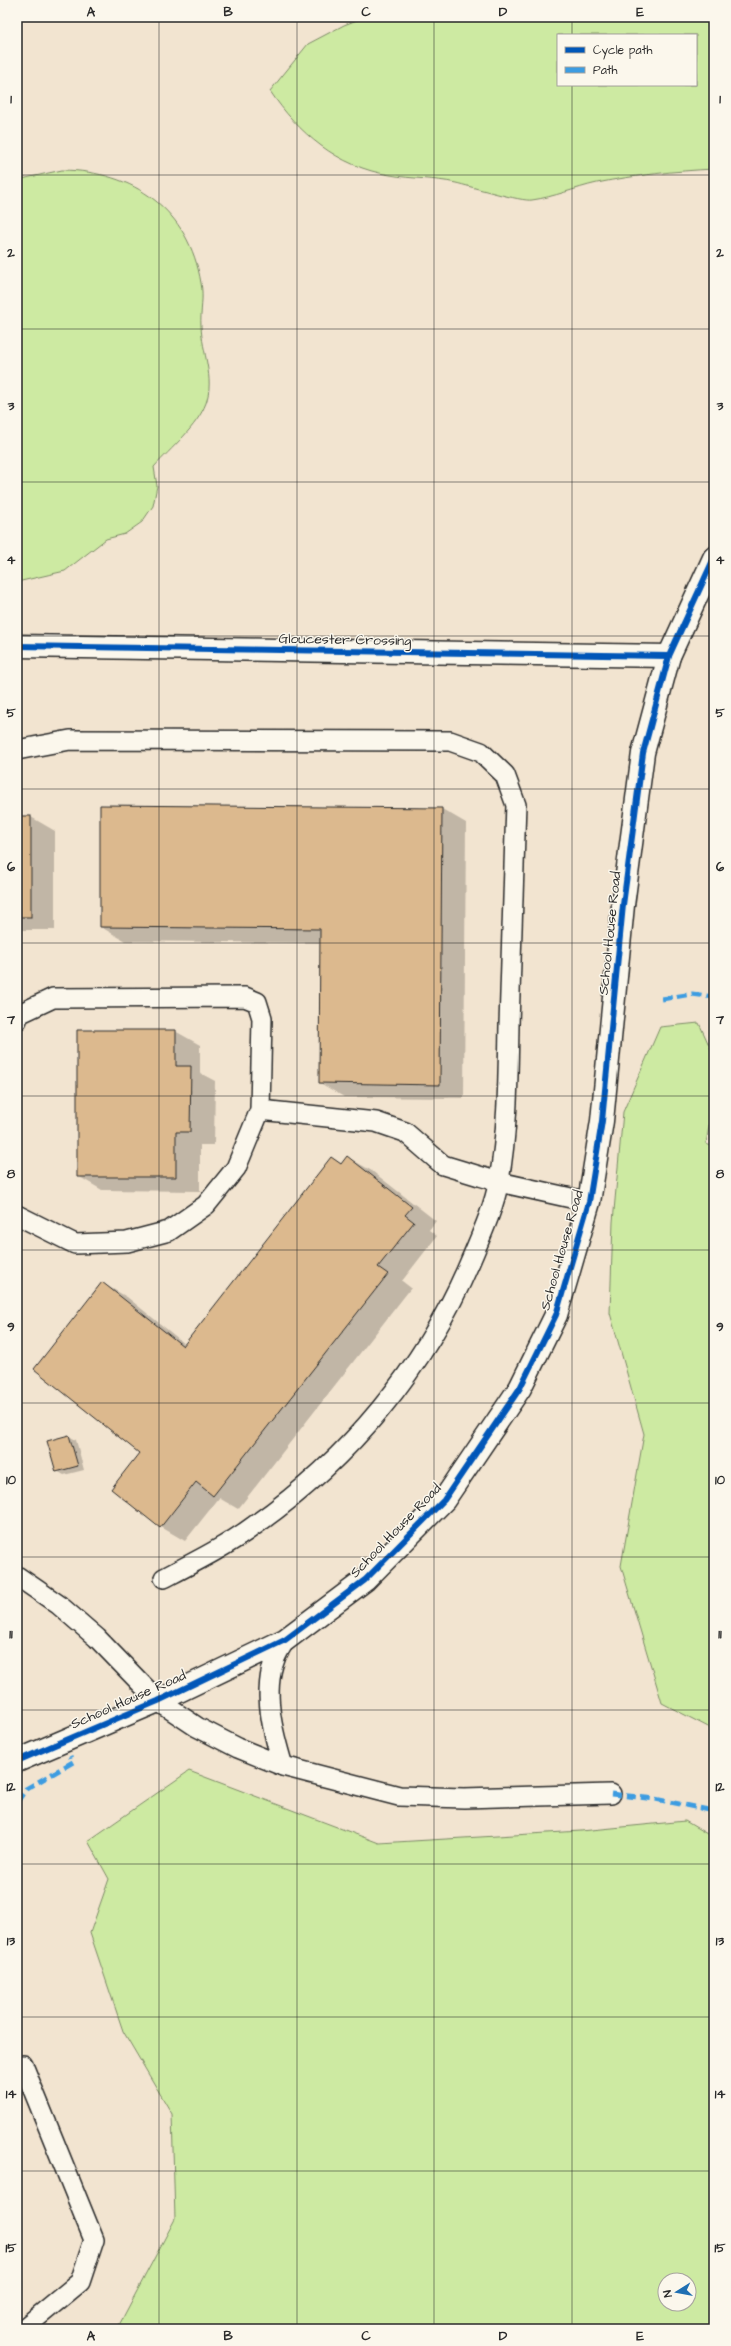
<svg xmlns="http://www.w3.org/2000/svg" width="731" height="2346" font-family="'Architects Daughter',sans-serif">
<rect width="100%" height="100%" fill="#f2e4d0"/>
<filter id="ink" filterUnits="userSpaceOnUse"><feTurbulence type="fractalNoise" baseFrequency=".025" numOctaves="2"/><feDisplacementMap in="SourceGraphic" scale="8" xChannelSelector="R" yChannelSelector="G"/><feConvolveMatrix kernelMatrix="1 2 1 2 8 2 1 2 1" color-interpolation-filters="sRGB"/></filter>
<g filter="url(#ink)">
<g fill="#cdeaa2" stroke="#7c8a66" fill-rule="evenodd">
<path d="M365,17H714V169C675,171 635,175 597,183C575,188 554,197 532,200C522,202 469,186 456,183C434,178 412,179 390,175C338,167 298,133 270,91L308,44L344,25ZM558,35H696V85H558Z"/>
<path d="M62,170C134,171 189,210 201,283C204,297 200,312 201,326C202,352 215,378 206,403C197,427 171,448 154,467L157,486L153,506L142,522L125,534L106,539L65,571L17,582V180Z"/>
<path d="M699,1023L714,1056V1096L706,1144L714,1147V1730L662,1703L621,1566L644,1434L610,1313L613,1222L623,1112L660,1027Z"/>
<path d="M189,1771L379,1843L581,1831L685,1821L714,1838V2329H117L175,2219L172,2114L123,2031L90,1933L109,1879L88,1841ZM665,2280H689V2304H665Z"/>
</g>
<g fill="#0003">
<path d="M442,809L466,823L464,1098L344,1097L320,1083L321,943L125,941L101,927Z"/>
<path d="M17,817H31L55,831V930H17Z"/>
<path d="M175,1031L200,1045V1073L215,1081L214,1145H200V1191L102,1190L78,1176Z"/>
<path d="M347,1157L372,1171L436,1221L429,1230L437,1236L402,1281L411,1288L238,1509L219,1498L185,1541L161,1527L113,1489L141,1453L102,1283L127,1297L185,1344L332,1158L342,1164Z"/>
<path d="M69,1436L76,1440L84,1470L64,1475L57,1471Z"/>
</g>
<g fill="#dcb98e" stroke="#2b2b2b">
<path d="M100,805L442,808L440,1085L319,1083L320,929L100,927Z"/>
<rect x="17" y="816" width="14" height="101"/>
<path d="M77,1030H176V1066H191L190,1132H176V1177H77Z"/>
<path d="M347,1156L412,1207L405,1215L414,1222L378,1267L388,1274L213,1496L196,1482L160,1528L111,1489L139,1453L34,1369L102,1282L183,1346L331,1157L341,1164Z"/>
<path d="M69,1435L78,1466L56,1472L47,1441Z"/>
</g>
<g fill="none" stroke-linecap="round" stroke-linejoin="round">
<defs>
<g id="service">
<path d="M17,750L70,740L450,741L481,752L505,775L516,805C513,878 511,951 509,1025C508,1077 508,1129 499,1180C494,1208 481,1236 470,1262C425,1368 349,1459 255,1525C227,1546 195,1562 164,1578"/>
<path d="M17,1020L19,1014L53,998L245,997L257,1002L262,1018L260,1110L236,1168L206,1205L169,1231L127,1242L75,1244L17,1215"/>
<path d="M260,1110L376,1122L405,1132L443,1165L499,1182L589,1202"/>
<path d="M17,1576L59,1605L97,1638L158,1701L197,1727L238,1748L283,1766L399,1796L464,1798L611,1794"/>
<path d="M283,1766C273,1733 262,1692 275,1659C277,1652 282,1646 285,1640"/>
<path d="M23,2329L80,2282L94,2240L23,2065"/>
</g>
<g id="minor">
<path d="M17,646L669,656"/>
<path d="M17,1761L158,1701L285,1640L365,1580L444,1500L520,1388L556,1315L589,1202L602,1121L623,905L643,753L669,656L714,558"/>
</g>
</defs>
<use href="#service" stroke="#2b2b2b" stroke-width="22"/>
<use href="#minor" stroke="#2b2b2b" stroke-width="25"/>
<use href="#service" stroke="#fbf7ec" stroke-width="19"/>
<use href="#minor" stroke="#fbf7ec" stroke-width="22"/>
<g stroke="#3d9ce1" stroke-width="5" stroke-dasharray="10 5" stroke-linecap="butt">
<path d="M662,999L692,994L714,997"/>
<path d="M611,1794L655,1799L714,1811"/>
<path d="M17,1802L26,1789L73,1762L70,1756"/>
</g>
<defs>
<g id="cycleway">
<path d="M17,646L669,656"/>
<path d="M17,1761L158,1701L285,1640L365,1580L444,1500L520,1388L556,1315L589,1202L602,1121L623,905L643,753L669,656L714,558"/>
</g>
</defs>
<use href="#cycleway" stroke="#fbf7ec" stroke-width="8"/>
<use href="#cycleway" stroke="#0057b8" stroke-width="6"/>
</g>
</g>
<path fill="none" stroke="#2b2b2b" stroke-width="1" stroke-opacity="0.55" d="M159,17V2329M297,17V2329M434,17V2329M572,17V35M572,85V2329M17,175H714M17,329H714M17,482H714M17,636H714M17,789H714M17,943H714M17,1096H714M17,1250H714M17,1403H714M17,1557H714M17,1710H714M17,1864H714M17,2017H714M17,2171H714"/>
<g text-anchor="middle" stroke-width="3" stroke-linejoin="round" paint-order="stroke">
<g font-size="14" fill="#2b2b2b" stroke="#fbf7ec">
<text transform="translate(345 639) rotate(1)" y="5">Gloucester Crossing</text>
<text transform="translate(609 933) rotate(-84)" y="5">School House Road</text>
<text transform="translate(561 1250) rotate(-74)" y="5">School House Road</text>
<text transform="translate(395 1530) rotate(-46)" y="5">School House Road</text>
<text transform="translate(128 1699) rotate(-24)" y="5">School House Road</text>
</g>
</g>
<rect width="731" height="2346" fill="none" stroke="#fbf7ec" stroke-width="44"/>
<rect x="557" y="34" width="140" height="52" fill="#fbf7ec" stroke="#a8a59f"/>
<rect x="565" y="47" width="20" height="6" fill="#0057b8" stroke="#a8a59f"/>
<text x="593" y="54" font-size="12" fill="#2b2b2b">Cycle path</text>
<rect x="565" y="67" width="20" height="6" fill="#3d9ce1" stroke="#a8a59f"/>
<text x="593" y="74" font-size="12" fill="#2b2b2b">Path</text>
<g transform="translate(677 2292) rotate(259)"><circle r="19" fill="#fbf7ec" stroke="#a8a59f"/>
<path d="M0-3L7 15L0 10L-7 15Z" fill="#1f6fb2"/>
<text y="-6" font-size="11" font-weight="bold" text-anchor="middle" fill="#2b2b2b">N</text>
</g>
<rect x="22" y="22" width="687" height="2302" fill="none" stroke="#2b2b2b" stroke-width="1.5"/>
<g font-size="13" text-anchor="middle" font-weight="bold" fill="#2b2b2b">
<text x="91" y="16">A</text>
<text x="228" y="16">B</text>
<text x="366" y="16">C</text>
<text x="503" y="16">D</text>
<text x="640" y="16">E</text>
<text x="11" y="103">1</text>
<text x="720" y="103">1</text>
<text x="11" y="257">2</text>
<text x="720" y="257">2</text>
<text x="11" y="410">3</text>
<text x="720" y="410">3</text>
<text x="11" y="564">4</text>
<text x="720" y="564">4</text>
<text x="11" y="717">5</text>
<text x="720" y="717">5</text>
<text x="11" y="871">6</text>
<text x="720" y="871">6</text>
<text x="11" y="1024">7</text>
<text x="720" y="1024">7</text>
<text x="11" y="1178">8</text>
<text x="720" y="1178">8</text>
<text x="11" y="1331">9</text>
<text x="720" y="1331">9</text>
<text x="11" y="1484">10</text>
<text x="720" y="1484">10</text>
<text x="11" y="1638">11</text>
<text x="720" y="1638">11</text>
<text x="11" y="1791">12</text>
<text x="720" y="1791">12</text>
<text x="11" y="1945">13</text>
<text x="720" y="1945">13</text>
<text x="11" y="2098">14</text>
<text x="720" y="2098">14</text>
<text x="11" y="2252">15</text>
<text x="720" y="2252">15</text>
<text x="91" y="2340">A</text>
<text x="228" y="2340">B</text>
<text x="366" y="2340">C</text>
<text x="503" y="2340">D</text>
<text x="640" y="2340">E</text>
</g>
</svg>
